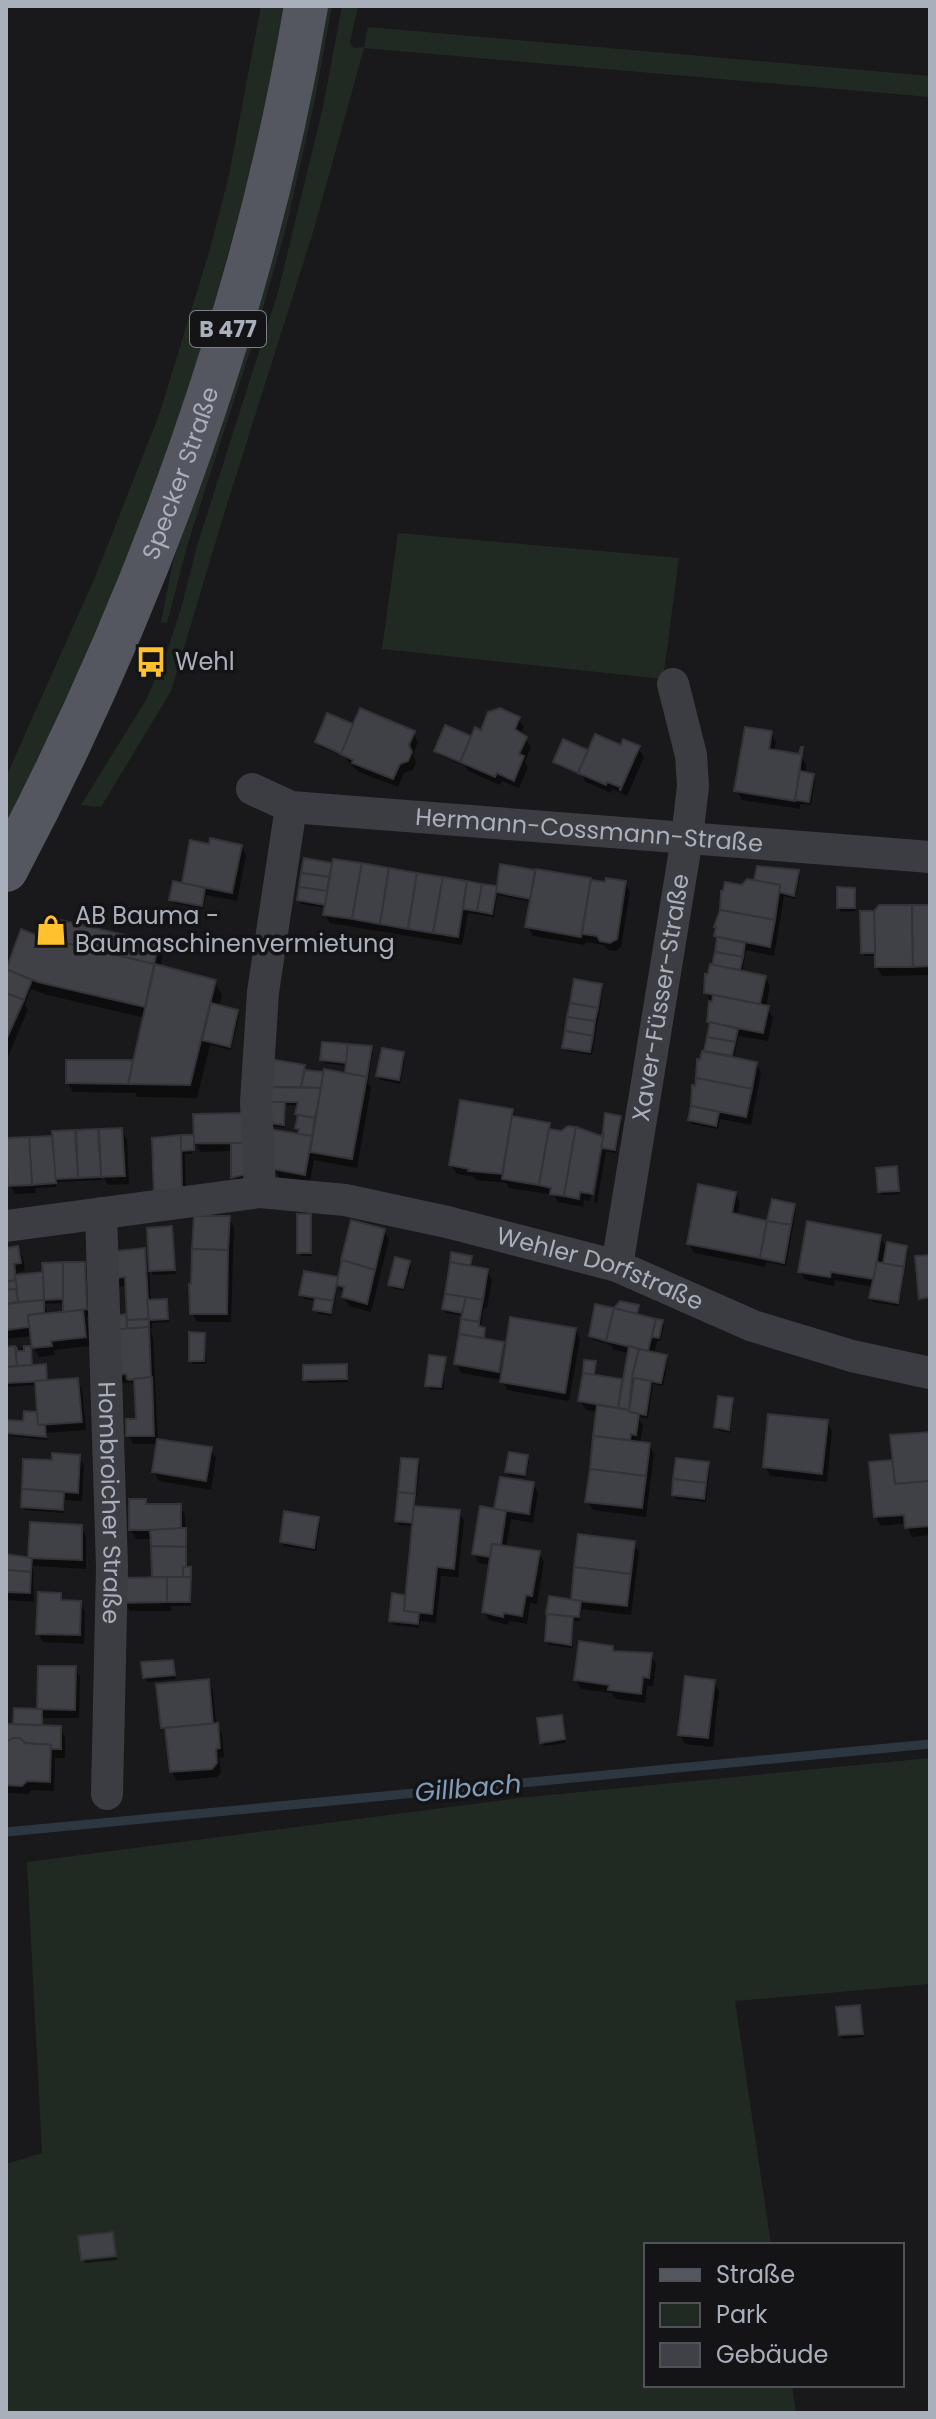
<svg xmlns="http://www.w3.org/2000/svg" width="936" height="2419" font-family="Poppins,sans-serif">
<rect width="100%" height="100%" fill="#19191b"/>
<g fill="#202a22">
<path d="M261,6H286L251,169L194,379L111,607L6,825V777L96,575L160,412L210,249L229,175Z"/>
<path d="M324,6H332L314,104L286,228L253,342L188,543L167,623L161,622L172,566Z"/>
<path d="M342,6H358L350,43L354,48L364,47L368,27L930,76V97L364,48L314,229L223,517L171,691L101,807L81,805L146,700L166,655L182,605L197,546L278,292L323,107Z"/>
<path d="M398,533L679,558L663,679L382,649Z"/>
<path d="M930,1758V1984L735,2001L771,2245H646V2385H792L796,2413H6V2164L42,2153L27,1862L519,1798Z"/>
</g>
<g fill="#0007" fill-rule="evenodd">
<path d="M518,718L524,727L520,736L525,738L531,747L525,761L528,767L519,788L502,781L500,785L468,771L465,766L439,755L437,751L470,738L471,741L482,732Z"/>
<path d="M351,726L413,733L418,742L413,755L416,762L413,770L404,773L398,787L359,772L344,757L319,746L317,742Z"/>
<path d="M771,733L776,742L774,752L801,756L806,765L805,774L812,776L815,780L811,805L800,804V809L742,800L737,791Z"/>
<path d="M623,748H638L644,757L627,796L612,789L611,793L586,782L582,775L558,766L555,762L587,752L589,755Z"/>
<path d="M192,842L210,846H241L246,855L237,901L206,895L203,909L173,903L171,899L183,885Z"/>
<path d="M334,861L498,889L502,866L606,884L625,883L630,892L621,947L616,951L608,950L604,945L586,942L585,945L533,936L528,927L532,902L497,895L494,917L468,913L462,945L330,923L325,914L326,908L301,904L299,900L331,865L333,869Z"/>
<path d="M797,871L800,875L795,899L784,896L774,956L746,950L742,973L765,977L770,986L766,1007L773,1017L768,1041L738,1036L734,1059L756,1063L761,1072L751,1125L720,1119L718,1129L692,1124L690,1120L696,1108L693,1105L708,1054L706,1051L711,1025L712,1003L706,993L716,968L719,940L716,927L743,887L759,883L756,879Z"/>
<path d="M854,890L856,911L841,912L839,908Z"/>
<path d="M930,907V975L882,976L877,967V956H865L863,952Z"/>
<path d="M57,922L158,945L163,954L160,968L214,981L222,995L219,1008L237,1012L239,1016L231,1050L210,1045L197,1098L138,1097L135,1093L73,1092L68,1083L132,1062L134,1065L145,1018L47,995L31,989L25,1005L28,1010L6,1061V972L41,940Z"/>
<path d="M600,986L603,990L592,1055L567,1051L564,1047Z"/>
<path d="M323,1044L371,1048L373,1051L368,1083L371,1088L357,1168L314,1160L310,1183L280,1178L274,1168L302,1137L298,1128L299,1106L286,1105L285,1128L273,1126L271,1122L270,1061L304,1066L306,1072L349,1076L347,1066L324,1063L322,1060Z"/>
<path d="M403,1054L405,1058L400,1084L381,1080L378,1076Z"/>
<path d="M512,1111L517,1119L548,1124L552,1131L600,1138L590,1201L584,1200L583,1207L558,1202L554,1195L509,1188L506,1183L476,1180L474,1177L457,1174L451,1165Z"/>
<path d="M245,1115L248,1178L236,1181L233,1151L201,1152L197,1145H233V1141H194L192,1154H185L186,1201L154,1139L196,1137Z"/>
<path d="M620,1118L622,1122L616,1153L606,1151L597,1203L594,1202L603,1148Z"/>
<path d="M121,1130L127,1139L129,1184L108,1185L101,1173L102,1180L56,1182V1187L35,1188L36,1193L15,1194L10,1185L31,1139L54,1138V1133L97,1131L101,1138Z"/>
<path d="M896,1168L900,1194L882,1195L880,1191Z"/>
<path d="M735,1193L740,1202L737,1216L766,1222L794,1206L796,1209L786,1266L766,1262L765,1267L694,1253L689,1244Z"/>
<path d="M310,1216L312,1220V1256H301L299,1252Z"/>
<path d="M229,1218L234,1227L231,1322H197L192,1313Z"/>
<path d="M171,1229L176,1274L153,1275L149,1267L151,1301H166L168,1305L169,1322L152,1323V1328H150L153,1338L158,1441L210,1449L216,1458L211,1490L159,1481L154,1472L158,1444H133L128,1435L138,1421L136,1388L131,1382L120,1383L125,1317L128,1322V1286L115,1287L110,1278L143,1250L151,1263Z"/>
<path d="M384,1230L389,1240L371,1312L349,1306L338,1285L332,1316L318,1314L317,1301L304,1299L302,1295L336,1279Z"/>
<path d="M880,1237L887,1249L906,1248L908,1252L899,1306L873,1302L871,1298L873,1287L835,1280L834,1286L805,1280L800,1271Z"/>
<path d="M17,1248L23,1257L25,1271L18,1272V1277L45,1273L84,1264L89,1273L91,1318H87L90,1346L54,1350L55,1355L39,1357L34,1348L32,1336L6,1339V1250ZM15,1253L17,1277H13L11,1254ZM65,1303V1313L48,1315L44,1304Z"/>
<path d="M471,1258L472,1268L487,1271L492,1280L487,1308H484L480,1329L486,1333L485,1340L503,1343L507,1350L575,1329L580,1339L569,1401L507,1390L502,1380L461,1373L456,1363L464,1316L446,1313L444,1309Z"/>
<path d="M408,1263L411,1267L404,1291L392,1288L390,1284Z"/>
<path d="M621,1303L638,1307L639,1316L662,1322L664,1326L660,1341H657L654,1354L666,1356L668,1360L663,1386L653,1384L648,1418L638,1417L643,1425L640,1444L649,1445L654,1454L646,1517L593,1510L587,1501L598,1412L586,1410L580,1401L595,1363L596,1377L621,1381L624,1386L629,1353L614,1350L611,1345L593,1340L591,1336Z"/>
<path d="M204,1335L206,1364H193L191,1360Z"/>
<path d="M30,1348L33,1367L45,1366L48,1382L77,1380L82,1389L86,1430L47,1433V1440L9,1436L6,1422L25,1424L26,1413L39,1415L37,1385L6,1387V1349Z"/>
<path d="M444,1359L446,1363L443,1390L430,1389L427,1385Z"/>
<path d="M345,1366L348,1382L308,1383L305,1379Z"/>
<path d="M731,1400L734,1404L730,1433L719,1431L716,1427Z"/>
<path d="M827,1422L832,1431L827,1482L770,1476L765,1466Z"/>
<path d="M930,1434V1535L912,1537L906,1523L881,1526L876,1517L871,1464L895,1461Z"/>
<path d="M79,1457L84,1466L82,1501L65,1500L64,1513L25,1510L23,1506L53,1463Z"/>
<path d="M527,1457L529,1461L526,1478L510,1476L507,1472Z"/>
<path d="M417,1461L420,1465L415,1508L459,1512L464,1521L458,1577L441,1576L436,1623L420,1621L419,1628L394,1625L391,1621L404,1597L407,1602L414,1526L399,1525L397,1521Z"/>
<path d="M708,1463L710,1467L706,1502L676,1499L674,1495Z"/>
<path d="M533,1484L538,1493L533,1523L511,1519L506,1548L539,1553L544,1562L537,1604L530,1603L527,1624L509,1621L508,1625L489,1620L484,1611L491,1565L479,1563L474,1554L496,1511Z"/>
<path d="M145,1501L147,1506H180L185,1515L187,1569L192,1573L191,1606H171V1611H130L125,1602L154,1579L153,1539H136L131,1530Z"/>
<path d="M318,1519L320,1522L316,1551L284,1546L282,1542Z"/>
<path d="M81,1527L86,1536V1569L33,1566L34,1602L6,1600V1557L29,1560Z"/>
<path d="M633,1543L639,1552L631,1615L582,1609L580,1621H574L572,1648L549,1645L547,1641L550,1598L572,1602Z"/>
<path d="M60,1595L64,1602L80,1603L85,1612L84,1644L43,1642L38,1633Z"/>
<path d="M612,1648L615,1654L651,1655L656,1664L653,1686H647L645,1703L616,1699L612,1693L581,1689L576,1680Z"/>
<path d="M172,1662L176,1679L147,1682L145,1678Z"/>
<path d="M75,1668L80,1677L79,1718H43V1728H60L65,1737V1758H55L54,1791L32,1790L28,1794L7,1793L6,1727H17L15,1723L39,1711Z"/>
<path d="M208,1681L213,1690L216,1725L222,1734L224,1757L219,1758L221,1773L217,1777L177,1781L172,1772L168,1737L163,1728Z"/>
<path d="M714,1682L719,1691L713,1747L685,1744L680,1734Z"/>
<path d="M561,1717L566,1743L544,1746L542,1743Z"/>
<path d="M859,2007L864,2037L843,2039L840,2035Z"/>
<path d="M112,2234L117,2260L85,2263L83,2259Z"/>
</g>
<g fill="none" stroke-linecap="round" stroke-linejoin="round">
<path stroke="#2d3741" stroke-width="9" d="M6,1832L930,1744"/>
</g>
<g fill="#404146" stroke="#333338" stroke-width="2">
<path d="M360,708L415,731L409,745L412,752L408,761L400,764L393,779L352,763L353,760L340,754Z"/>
<path d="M500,708L520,717L515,729L527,737L519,754L524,756L514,781L497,773L495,777L460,762L475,727L481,730L488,712Z"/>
<path d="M327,713L353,724L341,754L315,742Z"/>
<path d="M445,725L471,736L460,762L434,751Z"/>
<path d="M745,727L772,731L769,749L799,754L801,747H803L795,801L734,791Z"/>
<path d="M595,734L621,745L623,739L640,746L620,791V787L607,782L606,785L578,773Z"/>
<path d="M563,739L588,750L578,773L553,762Z"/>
<path d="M800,771L814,774L809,802L795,800Z"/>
<path d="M210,838L242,845L232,893L182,883L190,840L209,844Z"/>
<path d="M304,858L332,863L329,877L301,873Z"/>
<path d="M333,859L362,863L352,919L323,915Z"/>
<path d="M362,863L389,868L380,924L352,919Z"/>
<path d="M500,864L535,870L530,899L496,892Z"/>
<path d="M757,866L799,870L794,896L779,892L780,885L754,880Z"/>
<path d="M389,868L417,873L408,929L380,924Z"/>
<path d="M536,869L591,878L581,937L525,927Z"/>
<path d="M301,873L329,877L327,891L299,887Z"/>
<path d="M417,873L443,877L433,933L408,929Z"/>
<path d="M443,877L467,881L458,937L433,933Z"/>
<path d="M606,878L626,881L617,939L610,943L600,941L597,936L582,934L591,880L605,882Z"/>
<path d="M747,879L780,885L775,920L720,910L721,891H723L725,882L742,885Z"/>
<path d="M173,881L205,888L202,906L169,900Z"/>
<path d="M467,881L482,884L477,911L463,909Z"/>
<path d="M482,884L497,886L492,914L477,911Z"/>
<path d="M299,887L327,891L325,905L297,900Z"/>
<path d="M837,887L855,888V908H837Z"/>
<path d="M879,905H912L913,967H875L874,911Z"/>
<path d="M912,905H930V966L913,967Z"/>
<path d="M720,910L775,920L770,947L714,936L716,927H714Z"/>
<path d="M860,911H874L875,953H861Z"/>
<path d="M56,919L159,943L154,964L41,938Z"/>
<path d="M21,929L48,940L49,939L154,964L145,1007L38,982L6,970Z"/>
<path d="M717,937L745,943L743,957L715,952Z"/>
<path d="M715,952L743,957L740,970L712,965Z"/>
<path d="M155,964L216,980L190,1085L128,1084Z"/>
<path d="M710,964L766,976L760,1004L704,993L705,974H708Z"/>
<path d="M6,969L32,980L24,1000L6,993Z"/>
<path d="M574,979L602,984L598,1008L570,1003Z"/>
<path d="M6,993L24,1000L7,1038H6Z"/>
<path d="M713,995L769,1006L763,1033L707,1022L709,1001L712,1002Z"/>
<path d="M211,1003L238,1010L230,1047L202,1040Z"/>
<path d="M570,1003L598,1008L595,1021L567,1017Z"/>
<path d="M567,1017L595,1021L593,1036L565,1031Z"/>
<path d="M710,1022L738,1029L735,1042L707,1037Z"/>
<path d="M565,1031L593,1036L590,1052L562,1048Z"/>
<path d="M707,1037L735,1042L732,1056L704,1051Z"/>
<path d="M322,1042L348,1044L346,1063L320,1060Z"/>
<path d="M348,1044L372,1046L367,1077L345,1073Z"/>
<path d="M382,1048L404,1052L399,1080L376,1076Z"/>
<path d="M702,1051L757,1062L752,1089L696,1078L697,1059L700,1060Z"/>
<path d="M270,1059L305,1065L301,1087H267Z"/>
<path d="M66,1060H133L128,1084L66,1083Z"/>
<path d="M324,1069L367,1077L352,1159L310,1152Z"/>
<path d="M305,1070L323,1072L321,1088L301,1087Z"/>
<path d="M696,1078L752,1089L746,1117L691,1106L692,1085L695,1086Z"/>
<path d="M267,1087L321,1088L315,1118L295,1114L298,1102H267Z"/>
<path d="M460,1100L513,1109L502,1174L468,1171L469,1169L449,1165Z"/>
<path d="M267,1102H285L284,1125L269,1123Z"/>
<path d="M691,1106L719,1112L716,1126L688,1120Z"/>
<path d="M246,1113V1143H194L193,1114Z"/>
<path d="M605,1113L621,1116L615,1150L601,1148Z"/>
<path d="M298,1115L315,1118L312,1136L298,1134L299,1129L295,1128Z"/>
<path d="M512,1116L550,1123L539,1185L502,1179Z"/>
<path d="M568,1126L576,1127L564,1196L550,1194L551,1188L539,1185L549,1129L561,1131Z"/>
<path d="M576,1127L601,1136L604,1132L593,1194L580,1192L579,1199L564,1196Z"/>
<path d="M122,1128L125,1176L101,1177L99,1129Z"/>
<path d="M98,1129L101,1177L78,1178L76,1130Z"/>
<path d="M269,1129L312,1136L305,1175L272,1169Z"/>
<path d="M75,1130L78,1178L55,1179L52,1131Z"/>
<path d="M181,1135L182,1192L154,1196L152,1138Z"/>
<path d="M181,1135H194V1150L181,1151Z"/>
<path d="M52,1136L56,1183L32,1185L29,1137Z"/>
<path d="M29,1137L32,1185L8,1186L6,1138Z"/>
<path d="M231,1143H246L247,1174L231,1178Z"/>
<path d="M897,1166L899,1191L878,1192L876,1168Z"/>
<path d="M698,1184L736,1192L732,1213L767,1221L760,1258L687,1244Z"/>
<path d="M772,1199L795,1204L791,1225L767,1221Z"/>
<rect x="297" y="1214" width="14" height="39"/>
<path d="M194,1216H230L228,1250L192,1249Z"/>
<path d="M351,1220L385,1229L375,1270L341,1260Z"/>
<path d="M767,1221L791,1225L784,1263L760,1258Z"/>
<path d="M807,1221L881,1235L874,1279L831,1272L830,1277L798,1272Z"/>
<path d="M172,1226L175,1270L149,1271L147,1228Z"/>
<path d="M887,1242L907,1246L904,1267L883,1264Z"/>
<path d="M18,1246L21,1263L14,1264L16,1280L6,1282V1248Z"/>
<path d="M145,1248L149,1319L127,1320L125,1277L108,1279V1252Z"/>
<path d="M192,1249L228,1250L227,1314H190L189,1284H191Z"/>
<path d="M451,1252L472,1256L470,1266L450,1262Z"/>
<path d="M930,1255V1297L919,1299L915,1256Z"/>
<path d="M395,1257L410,1261L403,1288L388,1285Z"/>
<path d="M342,1260L375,1270L367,1304L342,1297L344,1287L336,1285Z"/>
<path d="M63,1262H85L87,1309L63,1312Z"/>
<path d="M63,1262V1299L44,1300L42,1263Z"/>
<path d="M450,1262L488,1269L483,1300L445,1294Z"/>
<path d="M877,1262L904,1267L898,1303L869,1298Z"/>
<path d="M304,1271L338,1277L333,1301L299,1295Z"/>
<path d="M43,1272L44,1300L18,1302L15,1275Z"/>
<path d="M16,1280L17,1289L6,1290V1282Z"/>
<path d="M16,1289L18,1302L6,1304V1290Z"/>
<path d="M445,1294L466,1297L462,1313L442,1309Z"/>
<path d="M466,1297L483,1300L479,1322L461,1319Z"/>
<path d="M315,1298L333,1301L331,1313L313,1310Z"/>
<path d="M167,1299L168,1319L149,1320L147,1300Z"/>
<path d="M44,1300V1313L28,1315L29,1327L6,1330V1304Z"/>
<path d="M620,1301L639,1305L637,1314L614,1308Z"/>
<path d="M595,1304L614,1308L606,1341L589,1336Z"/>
<path d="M614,1308L656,1319L648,1351L606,1341Z"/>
<path d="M83,1310L86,1337L51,1341L52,1346L32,1348L28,1315Z"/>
<path d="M126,1314L127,1329L109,1330V1317Z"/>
<path d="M510,1317L576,1328L565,1393L500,1382Z"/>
<path d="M149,1319V1327L127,1329V1320Z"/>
<path d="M461,1319L479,1322V1326L485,1328L484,1338L459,1334Z"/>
<path d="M656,1319L663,1320L659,1338L652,1337Z"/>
<path d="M149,1327L151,1377L129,1380L127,1379L126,1374L113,1375L108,1330Z"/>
<path d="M189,1332L205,1333L204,1361H189Z"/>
<path d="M459,1334L504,1342L499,1372L454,1364Z"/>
<path d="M15,1346L17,1366L6,1367V1347Z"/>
<path d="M24,1346H31L32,1365L17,1366L16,1347L18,1351H24Z"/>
<path d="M629,1346L639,1349L632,1378L629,1410L618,1408Z"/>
<path d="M639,1349L667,1355L661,1383L632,1378Z"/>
<path d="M429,1355L446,1357L441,1387L425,1386Z"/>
<path d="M584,1360L596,1361L594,1375L583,1373Z"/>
<path d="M46,1364L47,1381L6,1383V1367Z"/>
<path d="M347,1364V1379L303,1380V1365Z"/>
<path d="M583,1373L622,1379L618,1408L578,1401Z"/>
<path d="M152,1377L154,1436H126V1419H136L134,1379Z"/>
<path d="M78,1378L82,1422L38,1425L35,1381Z"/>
<path d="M634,1378L651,1381L646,1415L629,1412Z"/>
<path d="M718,1396L733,1398L729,1430L714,1427Z"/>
<path d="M597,1405L629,1410V1412L639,1414L636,1435L631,1434L630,1440L593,1436Z"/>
<path d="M24,1411L37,1412L38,1425H45L46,1437L6,1433V1420L23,1421Z"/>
<path d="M768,1414L828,1420L822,1474L763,1467Z"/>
<path d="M930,1432V1481L895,1484L890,1435Z"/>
<path d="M593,1436L650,1443L646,1476L590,1469Z"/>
<path d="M157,1439L212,1447L206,1481L152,1472Z"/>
<path d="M509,1452L528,1455L525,1475L505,1472Z"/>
<path d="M52,1453L80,1455L78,1493L22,1489L23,1459L52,1460Z"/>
<path d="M401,1458L418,1459L415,1494L398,1492Z"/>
<path d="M676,1458L709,1462L706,1483L673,1479Z"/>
<path d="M892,1460L895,1484L930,1481V1526L905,1528L904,1515L874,1517L869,1462Z"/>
<path d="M590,1469L646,1476L642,1508L585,1502Z"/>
<path d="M500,1477L534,1482L529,1514L494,1509Z"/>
<path d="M673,1479L706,1483L704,1499L672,1495Z"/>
<path d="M22,1489L64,1492L63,1510L21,1507Z"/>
<path d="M398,1492L415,1494L412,1523L395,1521Z"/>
<path d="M129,1499H146V1504H181V1530H129Z"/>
<path d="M414,1506L460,1510L454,1569L437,1567L432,1614L404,1611Z"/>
<path d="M480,1506L506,1511L501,1545L492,1544L490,1557L472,1554Z"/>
<path d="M284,1511L319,1517L314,1548L280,1542Z"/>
<path d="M30,1522L82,1525V1560L28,1558Z"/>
<path d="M182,1528H186V1547L151,1546L150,1530Z"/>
<path d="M578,1534L635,1541L631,1574L574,1567Z"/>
<path d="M492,1544L540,1551L532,1596L526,1595L522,1616L504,1613L503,1617L482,1612Z"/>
<path d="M151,1546L186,1547V1567H183V1577H152Z"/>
<path d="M6,1554L32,1558L31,1572L6,1570Z"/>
<rect x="183" y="1567" width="8" height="10"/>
<path d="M574,1567L631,1574L627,1606L571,1600Z"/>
<path d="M6,1570L31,1572L30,1593L6,1592Z"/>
<path d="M167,1577V1602L123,1603V1578Z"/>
<path d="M167,1577H191L190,1602H167Z"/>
<path d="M38,1592L61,1593V1600L81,1601L80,1635L36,1634Z"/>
<path d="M392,1593L405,1595L404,1611L419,1613L418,1624L389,1621Z"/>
<path d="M549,1596L581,1601L579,1617L546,1614Z"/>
<path d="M547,1614L573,1617L571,1645L545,1641Z"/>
<path d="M579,1641L613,1646V1651L652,1653L649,1678L643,1677L641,1694L608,1690L609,1685L574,1680Z"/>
<path d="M173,1660L175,1675L143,1678L141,1662Z"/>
<path d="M38,1666H76L75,1710L37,1709Z"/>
<path d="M685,1676L715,1680L708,1738L678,1735Z"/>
<path d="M209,1679L213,1724L161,1728L156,1684Z"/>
<path d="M14,1708L42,1709V1725L13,1724Z"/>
<path d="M562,1715L565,1739L540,1743L537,1718Z"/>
<path d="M218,1723L220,1748L216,1749L217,1763L212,1769L170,1772L165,1728Z"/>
<path d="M6,1724L61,1726V1749H51V1745L25,1743L20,1738H13L6,1742Z"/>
<path d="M13,1738H20L25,1743L51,1745L50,1782L27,1781L22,1786L6,1785V1742Z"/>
<path d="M860,2005L863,2034L839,2035L836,2007Z"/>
<path d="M113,2232L116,2256L81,2260L78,2236Z"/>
</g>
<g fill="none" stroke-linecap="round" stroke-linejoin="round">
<g stroke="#3c3c43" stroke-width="32">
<path id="s1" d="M252,789L291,807L930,857"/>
<path d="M260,1192L256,1102L263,992L291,807"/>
<path id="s2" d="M101,1213L112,1567L107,1794"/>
<path id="s3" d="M6,1226L260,1192L345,1200L447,1222L617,1266L753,1326L852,1356L930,1373"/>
<path id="s4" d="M617,1266L687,838L693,786L691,755L673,684"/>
</g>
<path stroke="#555760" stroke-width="44" id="s5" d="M6,870C147,604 256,304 306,6"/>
</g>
<defs>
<symbol id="bus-bare" viewBox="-9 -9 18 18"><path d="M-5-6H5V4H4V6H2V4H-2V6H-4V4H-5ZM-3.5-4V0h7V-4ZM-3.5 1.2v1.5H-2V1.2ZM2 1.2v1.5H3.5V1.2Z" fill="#ffc12d" stroke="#141417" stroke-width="2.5" paint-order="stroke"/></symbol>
<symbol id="shop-bare" viewBox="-9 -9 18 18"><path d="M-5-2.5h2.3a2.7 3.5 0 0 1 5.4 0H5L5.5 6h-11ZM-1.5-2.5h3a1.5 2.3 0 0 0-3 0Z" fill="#ffc12d" stroke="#141417" stroke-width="2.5" paint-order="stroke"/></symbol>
</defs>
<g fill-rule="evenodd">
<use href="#bus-bare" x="129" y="640" width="44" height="44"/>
<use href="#shop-bare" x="29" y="908" width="44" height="44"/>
</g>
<g text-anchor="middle" stroke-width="7" stroke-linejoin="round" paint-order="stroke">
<rect fill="#141417" stroke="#7d808a" stroke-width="2" x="190" y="311" width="76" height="36" rx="6"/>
<g font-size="22" font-weight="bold" fill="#aaafbc">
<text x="228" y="337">B 477</text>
</g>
<g font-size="24" fill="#aaafbc" stroke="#141417">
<text dy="8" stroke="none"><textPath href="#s5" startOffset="434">Specker Straße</textPath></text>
<text dy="8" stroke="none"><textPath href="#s1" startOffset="342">Hermann-Cossmann-Straße</textPath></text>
<text dy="8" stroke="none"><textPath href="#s4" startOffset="272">Xaver-Füsser-Straße</textPath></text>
<text dy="8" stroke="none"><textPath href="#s3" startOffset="606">Wehler Dorfstraße</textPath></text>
<text dy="8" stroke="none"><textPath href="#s2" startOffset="290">Hombroicher Straße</textPath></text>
</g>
<g font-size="24" fill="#aaafbc" stroke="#141417" text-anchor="start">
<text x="175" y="670">Wehl</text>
<text x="75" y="924">AB Bauma -<tspan x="75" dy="28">Baumaschinenvermietung</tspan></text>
</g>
<g font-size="26" font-style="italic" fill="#7f9cb9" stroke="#141417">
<text transform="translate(468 1788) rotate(-5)" y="9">Gillbach</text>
</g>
</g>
<rect width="936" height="2419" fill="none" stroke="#aaafbc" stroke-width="16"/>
<rect x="644" y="2243" width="260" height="144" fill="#141417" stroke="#505259" stroke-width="2"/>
<rect x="660" y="2269" width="40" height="12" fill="#555760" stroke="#505259" stroke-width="2"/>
<text x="716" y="2283" font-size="24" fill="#aaafbc">Straße</text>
<rect x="660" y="2303" width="40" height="24" fill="#202a22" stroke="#505259" stroke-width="2"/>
<text x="716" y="2323" font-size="24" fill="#aaafbc">Park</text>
<rect x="660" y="2343" width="40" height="24" fill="#404146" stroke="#505259" stroke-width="2"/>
<text x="716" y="2363" font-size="24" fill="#aaafbc">Gebäude</text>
</svg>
